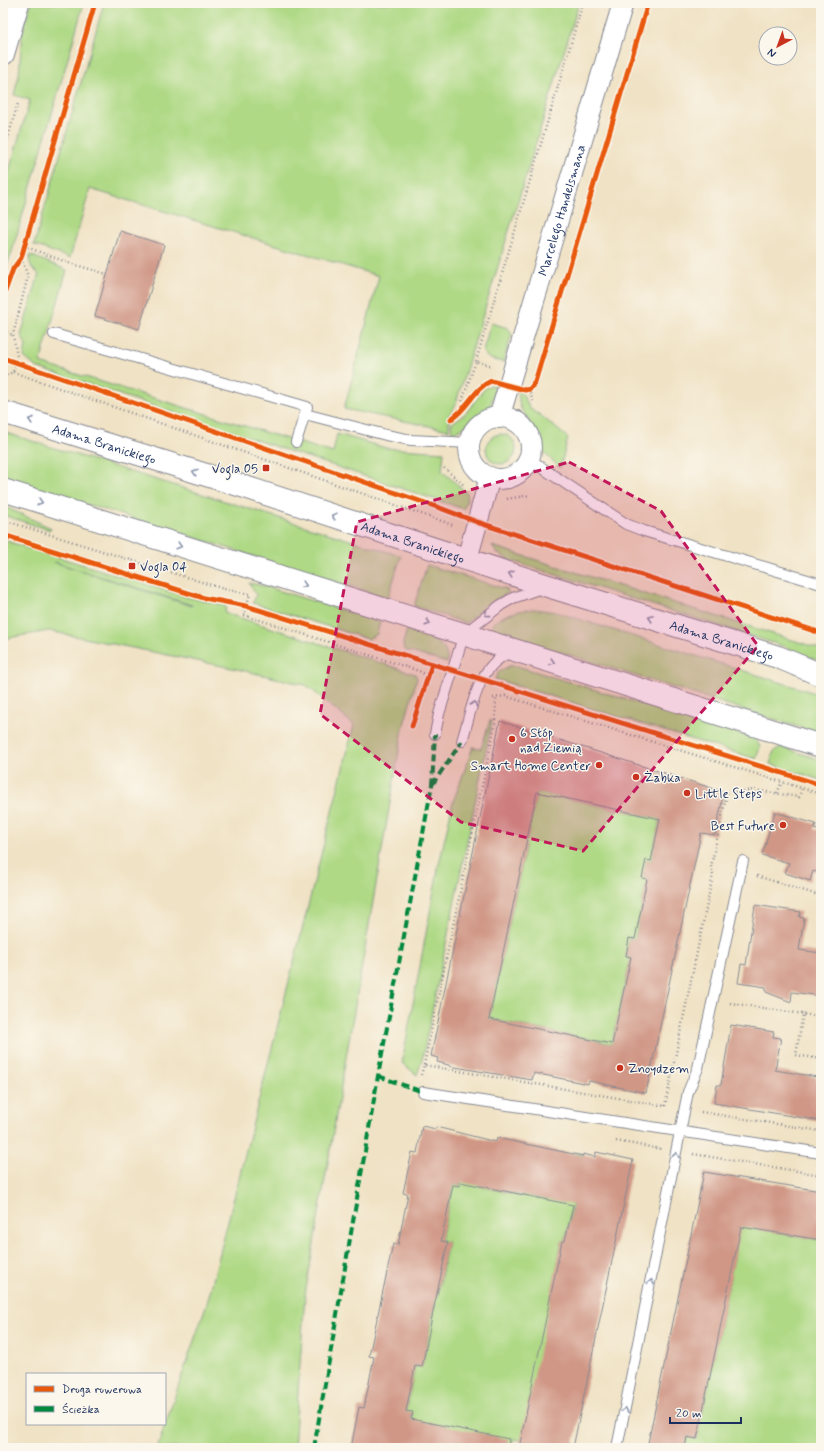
<svg xmlns="http://www.w3.org/2000/svg" width="824" height="1451" font-family="Mynerve,sans-serif">
<rect width="100%" height="100%" fill="#fbf7ec"/>
<filter id="ink" filterUnits="userSpaceOnUse"><feTurbulence type="fractalNoise" baseFrequency=".025" numOctaves="2"/><feDisplacementMap in="SourceGraphic" scale="8" xChannelSelector="R" yChannelSelector="G"/><feConvolveMatrix kernelMatrix="1 2 1 2 8 2 1 2 1" color-interpolation-filters="sRGB"/></filter>
<filter id="wash" filterUnits="userSpaceOnUse"><feTurbulence type="fractalNoise" baseFrequency=".012" numOctaves="4" result="noise"/><feDisplacementMap in="SourceGraphic" scale="16" xChannelSelector="R" yChannelSelector="G"/><feGaussianBlur stdDeviation="0.9" result="paint"/><feColorMatrix in="noise" values="0 0 0 0 0 0 0 0 0 0 0 0 0 0 0 0 0 1.4 0 .05"/><feComposite in="paint" operator="in"/></filter>
<g filter="url(#wash)">
<rect width="100%" height="100%" fill="#f0e2c4"/>
<g fill="#afd985" stroke="#658472" fill-rule="evenodd">
<path d="M31,3H84L11,255L3,274V191L30,100L14,95L19,75L22,33Z"/>
<path d="M104,3H579L455,406L449,415V430L344,409L379,276L90,189L70,258L34,245Z"/>
<path d="M30,255L67,270L40,363L333,453L337,434L386,448L444,452L442,471L468,494L464,509L36,367L24,357L26,345L21,335L39,274C31,269 29,264 30,255Z"/>
<path d="M491,323L508,328L512,334L503,362C495,360 485,360 483,350Z"/>
<path d="M491,385L496,386L490,407L460,430L452,432L451,424L466,413L484,389Z"/>
<path d="M520,392L523,395L530,409H533V412L539,414L568,438L560,468L541,450L538,436L520,407L518,393Z"/>
<path d="M3,432L401,556L388,598L3,478Z"/>
<circle cx="501" cy="449" r="15"/>
<path d="M3,506L51,528L50,530L3,515Z"/>
<path d="M3,540L187,597L226,606L225,613L415,674L417,678L403,728L305,1295L294,1448H157L208,1300L354,725L306,685L237,669L49,631L8,638L3,642ZM54,562L192,605V606Z"/>
<path d="M492,546L821,649V662L786,647L509,560L497,553Z"/>
<path d="M427,565L506,589L509,592L507,594L487,604L466,623L414,606Z"/>
<path d="M249,583L264,586L380,622L377,634L368,639L253,603L256,595Z"/>
<path d="M534,609L556,612L821,695V734L490,630C494,615 521,610 534,609Z"/>
<path d="M407,630C423,636 450,641 447,663L404,650L403,643Z"/>
<path d="M509,666H517L756,739L760,747L756,759L495,679L498,673Z"/>
<path d="M490,720L492,721L484,759L422,1060L417,1075L402,1063L438,869L453,802L473,747L481,749Z"/>
<path d="M781,747L821,760V780L770,764L774,751Z"/>
<path d="M537,792L660,819L651,861L646,860L647,879L635,939L629,938L626,956L631,957L612,1044L489,1019Z"/>
<path d="M470,1136L483,1168L480,1186L522,1196L525,1195L526,1192L532,1197L549,1200L553,1183L569,1154H583L565,1241H562L524,1441L514,1439L512,1447L409,1432L413,1413L406,1411L415,1366L422,1367L435,1304L431,1303L433,1296L437,1297L448,1242L441,1241L453,1185L460,1186Z"/>
<path d="M722,1223L821,1240V1448H685L687,1437L697,1439L735,1254Z"/>
</g>
<g id="blocks">
<g fill="#d09786" fill-rule="evenodd">
<path d="M120,231L164,245L139,329L95,316Z"/>
<path d="M500,721L724,792L715,835L701,833L646,1093L589,1081L588,1084L534,1073L532,1080L449,1066V1065L437,1062L438,1058L431,1056ZM537,792L660,819L651,861L646,860L642,878L647,879L635,939L629,938L626,956L631,957L612,1044L489,1019Z"/>
<path d="M775,812L816,824L814,829L821,831V873L813,871L810,881L785,873L789,863L762,855Z"/>
<path d="M755,905L801,912L799,917L804,918L799,950L821,953V996L792,992L791,1002L766,992V987L738,983L741,964L746,965Z"/>
<path d="M731,1025L774,1032L773,1037L781,1038L775,1070L817,1077L816,1083L821,1084V1121L714,1103L717,1085H721Z"/>
<path d="M422,1126L436,1129V1127L496,1142L497,1138L583,1156V1154L595,1157L596,1152L633,1160L573,1448H519L562,1241H565L573,1205L460,1182V1186L453,1185L441,1241L448,1242L433,1312L422,1367L415,1366L406,1411L413,1412L411,1419L509,1439L508,1448H351L359,1407L364,1408L374,1357L369,1356L393,1244L398,1245L408,1194L403,1193L412,1152L417,1153Z"/>
<path d="M704,1172L821,1191V1240L741,1227L697,1439L687,1437L685,1448H647Z"/>
</g>
</g>
</g>
<g filter="url(#ink)">
<use href="#blocks" fill-opacity="0" stroke="#868891" stroke-width="1"/>
<g fill="none" stroke-linecap="round" stroke-linejoin="round">
<defs>
<g id="lane">
<path d="M54,334L307,407L296,442"/>
<path d="M305,414L386,435L411,440L470,443"/>
<path d="M529,459L626,524L644,531L821,584"/>
<path d="M435,734L439,714L464,634L501,605L513,598L544,587"/>
<path d="M462,741C472,710 477,662 513,652"/>
<path d="M423,1092L821,1153"/>
<path d="M617,1448L688,1092L698,1068L743,861"/>
</g>
<g id="street">
<circle cx="500" cy="448" r="31"/>
<path id="s1" d="M499,418L623,3"/>
<path d="M467,559L490,477"/>
</g>
<g id="secondary">
<path d="M3,54L18,3"/>
<path id="s2" d="M3,412L245,487L548,586L778,657L821,675"/>
<path d="M3,490L821,746"/>
</g>
</defs>
<use href="#lane" stroke="#868891" stroke-width="12"/>
<use href="#street" stroke="#868891" stroke-width="22"/>
<use href="#secondary" stroke="#868891" stroke-width="24"/>
<g stroke="#868891" stroke-width="2.5" stroke-dasharray="1 3" stroke-linecap="butt">
<path d="M3,155L18,103"/>
<path d="M24,246L69,263L107,274"/>
<path d="M3,331L13,335"/>
<path d="M476,361L583,3"/>
<path d="M13,372L453,525"/>
<path d="M3,377L13,372L17,356L13,335L28,276L21,258"/>
<path d="M530,393L533,401"/>
<path d="M462,401L476,361L492,366"/>
<path d="M444,468L465,486"/>
<path d="M507,499L530,495"/>
<path d="M3,520L224,589L250,594L244,615L419,671L433,679"/>
<path d="M493,698L505,696L821,794"/>
<path d="M777,793L782,782"/>
<path d="M757,876L821,896"/>
<path d="M730,1003L803,1014"/>
<path d="M821,1017L803,1014L796,1055L821,1059"/>
<path d="M424,1065L495,724L496,699"/>
<path d="M421,1075L424,1065L665,1106"/>
<path d="M665,1106L713,875L711,866L727,793L754,790L799,797L802,788"/>
<path d="M701,1112L821,1131"/>
<path d="M616,1141L661,1149"/>
<path d="M693,1154L821,1175"/>
</g>
<use href="#lane" stroke="#fff" stroke-width="10"/>
<use href="#street" stroke="#fff" stroke-width="20"/>
<use href="#secondary" stroke="#fff" stroke-width="22"/>
<g stroke="#00873e" stroke-width="4" stroke-dasharray="8 4" stroke-linecap="butt">
<path d="M432,785L462,741"/>
<path d="M378,1076L423,1092"/>
<path d="M314,1448L378,1076L432,785L435,734"/>
</g>
<defs>
<g id="cycleway">
<path d="M3,297L13,269L21,258L95,3"/>
<path d="M3,358L440,508L477,522L821,633"/>
<path d="M451,419C468,409 474,388 491,381L525,390L530,389L535,382L648,3"/>
<path d="M3,535L204,598L246,606L821,785"/>
<path d="M412,726L432,664"/>
</g>
</defs>
<use href="#cycleway" stroke="#fbf7ec" stroke-width="8"/>
<use href="#cycleway" stroke="#e8590c" stroke-width="5"/>
</g>
<defs><path id="oneway-chevron" d="M-2-3.5L2.5 0L-2 3.5" fill="none" stroke-width="1.6" stroke-linecap="round" stroke-linejoin="round"/></defs>
<g stroke="#8d97ae">
<use href="#oneway-chevron" transform="translate(31 420) rotate(-163)"/>
<use href="#oneway-chevron" transform="translate(195 472) rotate(-163)"/>
<use href="#oneway-chevron" transform="translate(40 502) rotate(17)"/>
<use href="#oneway-chevron" transform="translate(334 516) rotate(-162)"/>
<use href="#oneway-chevron" transform="translate(179 546) rotate(17)"/>
<use href="#oneway-chevron" transform="translate(511 574) rotate(-161)"/>
<use href="#oneway-chevron" transform="translate(304 585) rotate(17)"/>
<use href="#oneway-chevron" transform="translate(487 614) rotate(144)"/>
<use href="#oneway-chevron" transform="translate(651 618) rotate(-163)"/>
<use href="#oneway-chevron" transform="translate(428 623) rotate(16)"/>
<use href="#oneway-chevron" transform="translate(552 662) rotate(17)"/>
<use href="#oneway-chevron" transform="translate(474 704) rotate(-72)"/>
<use href="#oneway-chevron" transform="translate(676 1155) rotate(-79)"/>
<use href="#oneway-chevron" transform="translate(651 1282) rotate(-79)"/>
<use href="#oneway-chevron" transform="translate(625 1410) rotate(-79)"/>
</g>
</g>
<path fill="#c2185b" fill-opacity="0.2" stroke="#c2185b" stroke-width="3" stroke-dasharray="8 5" stroke-linejoin="round" d="M569,462L661,511L758,646L583,851L461,822L320,714L357,522Z"/>
<g fill="#c8321e" stroke="#fbf7ec" stroke-width="1.5">
<rect x="262" y="464" width="8" height="8" rx="2"/>
<rect x="128" y="562" width="8" height="8" rx="2"/>
<circle cx="512" cy="739" r="4"/>
<circle cx="599" cy="765" r="4"/>
<circle cx="636" cy="777" r="4"/>
<circle cx="687" cy="793" r="4"/>
<circle cx="783" cy="825" r="4"/>
<circle cx="620" cy="1068" r="4"/>
</g>
<g text-anchor="middle" stroke-width="3" stroke-linejoin="round" paint-order="stroke">
<g font-size="13" fill="#1b2f5e" stroke="#fbf7ec">
<text dy="5" stroke="none"><textPath href="#s1" startOffset="217">Marcelego Handelsmana</textPath></text>
<text dy="5" stroke="none"><textPath href="#s2" startOffset="106">Adama Branickiego</textPath></text>
<text dy="5" stroke="none"><textPath href="#s2" startOffset="430">Adama Branickiego</textPath></text>
<text dy="5" stroke="none"><textPath href="#s2" startOffset="754">Adama Branickiego</textPath></text>
</g>
<g font-size="13" fill="#1b2f5e" stroke="#fbf7ec" text-anchor="start">
<text x="258" y="473" text-anchor="end">Vogla 05</text>
<text x="140" y="571">Vogla 04</text>
<text x="520" y="737">6 Stóp<tspan x="520" dy="15">nad Ziemią</tspan></text>
<text x="591" y="770" text-anchor="end">Smart Home Center</text>
<text x="644" y="782">Żabka</text>
<text x="695" y="798">Little Steps</text>
<text x="775" y="830" text-anchor="end">Best Future</text>
<text x="628" y="1073">Znoydzem</text>
</g>
</g>
<rect width="824" height="1451" fill="none" stroke="#fbf7ec" stroke-width="16"/>
<rect x="26" y="1373" width="140" height="52" fill="#fbf7ec" stroke="#a1a7b3"/>
<rect x="34" y="1386" width="20" height="6" fill="#e8590c" stroke="#a1a7b3"/>
<text x="62" y="1393" font-size="12" fill="#1b2f5e">Droga rowerowa</text>
<rect x="34" y="1406" width="20" height="6" fill="#00873e" stroke="#a1a7b3"/>
<text x="62" y="1413" font-size="12" fill="#1b2f5e">Ścieżka</text>
<g transform="translate(778 46) rotate(221)"><circle r="19" fill="#fbf7ec" stroke="#a1a7b3"/>
<path d="M0-3L7 15L0 10L-7 15Z" fill="#c8321e"/>
<text y="-6" font-size="11" font-weight="bold" text-anchor="middle" fill="#1b2f5e">N</text>
</g>
<path d="M670 1417v6h71v-6" fill="none" stroke="#1b2f5e" stroke-width="2"/>
<text x="676" y="1417" font-size="12" fill="#1b2f5e" stroke="#fbf7ec" stroke-width="3" paint-order="stroke">20 m</text>
</svg>
